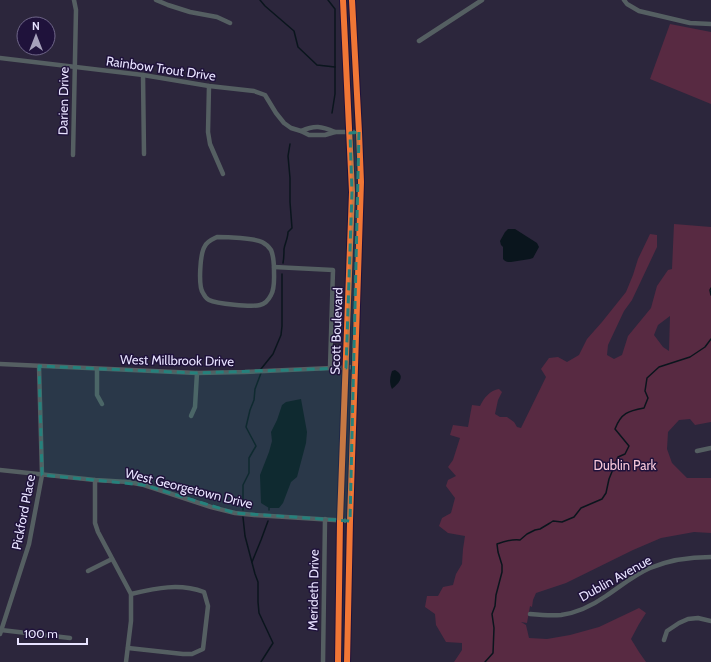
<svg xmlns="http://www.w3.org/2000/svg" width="711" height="662" font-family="Cabin,sans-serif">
<rect width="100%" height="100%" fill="#2c263c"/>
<g fill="#582a42" fill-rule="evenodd">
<path d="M670,24L711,32V104L650,79Z"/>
<path d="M674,224L711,227V422L695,425L690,419L679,420L668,432L667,449L672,463L687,478H711V533L694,532L661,538L633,550L566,583L536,593L533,600L532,607L530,606L527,623L521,622L526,625L529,638L547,639L570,635L599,627L639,608L646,613L639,624L631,639L639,652L646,662H454L462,650V643L446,642L436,625L435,614L425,607L427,596H438L443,587L453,585L456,574L462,564L463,549L465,536L448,533L439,526L442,518L451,513L455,498L446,486L448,480L456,476L448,467L453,460L460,438L450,435L453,425L468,427L472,405L480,406C484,398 490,390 499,389L502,392L498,400L495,414L500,417H507L514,422L517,427L521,428L546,377L541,369L549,358L558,357L567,362L579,355L587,339L602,322L626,292L633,275L638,259L650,234L657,235V247L632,300L624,311L608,345L607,355L614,359L622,355L628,336L651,308L657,286L668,270L672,269ZM670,316L669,351L663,347L654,335L658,325Z"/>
</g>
<g fill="#0a151d">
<path d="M508,229H515L537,243L539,247L533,258L530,259L511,262C508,262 505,262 503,259V247L501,245L500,241L505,232Z"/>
<path d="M395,370C406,376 399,383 392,389C389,383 390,377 392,371Z"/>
<path d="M301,399L307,432L306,443L297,477L291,482L283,503L279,508H269L261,503L260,475L269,452L272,441L271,432L277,420L282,405L286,402Z"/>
</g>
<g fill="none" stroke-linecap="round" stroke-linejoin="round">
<g stroke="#0a151d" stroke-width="1.5">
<path d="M260,0L265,6L294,31L298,47L317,65L335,67"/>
<path d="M328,0L335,9V94L332,113"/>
<path d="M283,263C284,258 284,253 284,249C285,243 288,238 288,232L292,228L290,202V178L288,156L290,144"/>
<path d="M711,288L710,290L711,295"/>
<path d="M269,508V510"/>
<path d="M243,510V485L249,473V458L256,446L246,427L250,410L254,400L255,389L261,373V369L273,354L281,335L282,326V274"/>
<path d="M243,517L245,536L255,574L258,582V602L259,613L273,643L261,662"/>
<path d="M252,562L261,540L268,521"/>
<path d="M485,662L493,653L494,628L492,614L495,606L496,595L502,572V565L498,552L497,544C505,541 512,539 520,540L527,534L535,530L540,529L550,523L553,521L562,522L574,517L581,508L602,499L606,493L609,479L618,457L625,454L629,446L615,429C621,413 628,411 644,408L648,398L645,391L647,378L659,367L690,357L705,347L711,339"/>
</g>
<g stroke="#555f62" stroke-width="4.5">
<path d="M156,0L168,5L190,12L217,17L230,23"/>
<path d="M624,0L627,4L639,11L690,23L711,24"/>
<path d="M419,41L482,0"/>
<path d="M0,58L143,75L209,86L254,91L265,95L276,113L284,123L291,128L301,131L309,135H325L335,132H359"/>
<path d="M143,75L144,154"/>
<path d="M209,86L208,132L210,144L223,174"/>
<path d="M301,131C315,125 321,126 335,132"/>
<path d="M73,155L76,10L74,0"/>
<path d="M217,237C227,237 254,238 262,242C266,244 269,247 271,250C274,257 274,264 274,271C274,279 275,288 271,295C269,299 265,304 260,305C251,307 217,304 209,300C207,299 204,295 203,293C198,286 200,253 205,246C207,241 213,239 217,237Z"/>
<path d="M274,267L333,270L330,368"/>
<path d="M0,364L197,373L245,372L354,367"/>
<path d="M97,369V395L102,404"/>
<path d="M191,416L195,407L197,373"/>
<path d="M697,451L711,448"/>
<path d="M0,470L95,480L128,482L144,485L211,507L235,513L254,515L350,521"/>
<path d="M95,480V523L98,532L131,594V621L126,662"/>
<path d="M88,571L112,559"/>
<path d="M530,614C540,615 551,616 561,615C576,613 593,605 606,596C621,586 634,575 650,568C669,560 691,557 711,557"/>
<path d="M1,630L70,638"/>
<path d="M0,634L29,544L42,475L39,366"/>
<path d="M664,640L667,631L679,623L688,619L698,618L711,621"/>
<path d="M128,648L183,654H192L203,649L208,606L204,592C179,583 157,588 131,594"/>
<path d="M323,662L325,519"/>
</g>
<g stroke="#536060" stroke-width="6">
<path d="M338,662L340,520L352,192L343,0"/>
<path d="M347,662L350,521L361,182L359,132L352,0"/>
</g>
<defs>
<g id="cycleway">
<path d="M338,662L340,520L352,192L343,0"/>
<path d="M347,662L350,521L361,182L359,132L352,0"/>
</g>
</defs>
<use href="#cycleway" stroke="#1f123b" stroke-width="8"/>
<use href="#cycleway" stroke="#f07635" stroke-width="6"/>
</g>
<path fill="#25817c" fill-opacity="0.2" stroke="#25817c" stroke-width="3" stroke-dasharray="8 5" stroke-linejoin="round" d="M359,132L350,521L235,513L144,485L42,475L39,366L197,373L346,368L352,192L350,133Z"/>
<g text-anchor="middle" stroke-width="3" stroke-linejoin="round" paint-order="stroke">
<g font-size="13" fill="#e8e3ff" stroke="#1f123b">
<text transform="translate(161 68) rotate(8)" y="5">Rainbow Trout Drive</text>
<text transform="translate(63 101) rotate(-89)" y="5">Darien Drive</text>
<text transform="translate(336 331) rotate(-88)" y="5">Scott Boulevard</text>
<text transform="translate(177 360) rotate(1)" y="5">West Millbrook Drive</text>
<text transform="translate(189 488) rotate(14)" y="5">West Georgetown Drive</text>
<text transform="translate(23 512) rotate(-79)" y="5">Pickford Place</text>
<text transform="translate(615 578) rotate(-29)" y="5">Dublin Avenue</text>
<text transform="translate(313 590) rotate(-89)" y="5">Merideth Drive</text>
</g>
<g font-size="13" fill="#f5c6d8" stroke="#1f123b">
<text x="625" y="470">Dublin Park</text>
</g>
</g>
<g transform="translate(36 36)"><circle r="19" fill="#1f123b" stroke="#6f6689"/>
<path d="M0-3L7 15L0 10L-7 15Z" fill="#a6a1bb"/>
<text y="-6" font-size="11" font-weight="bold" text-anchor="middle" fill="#e8e3ff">N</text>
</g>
<path d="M18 638v6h69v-6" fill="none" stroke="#e8e3ff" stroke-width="2"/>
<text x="24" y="638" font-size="12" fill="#e8e3ff" stroke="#1f123b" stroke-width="3" paint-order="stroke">100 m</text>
</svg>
